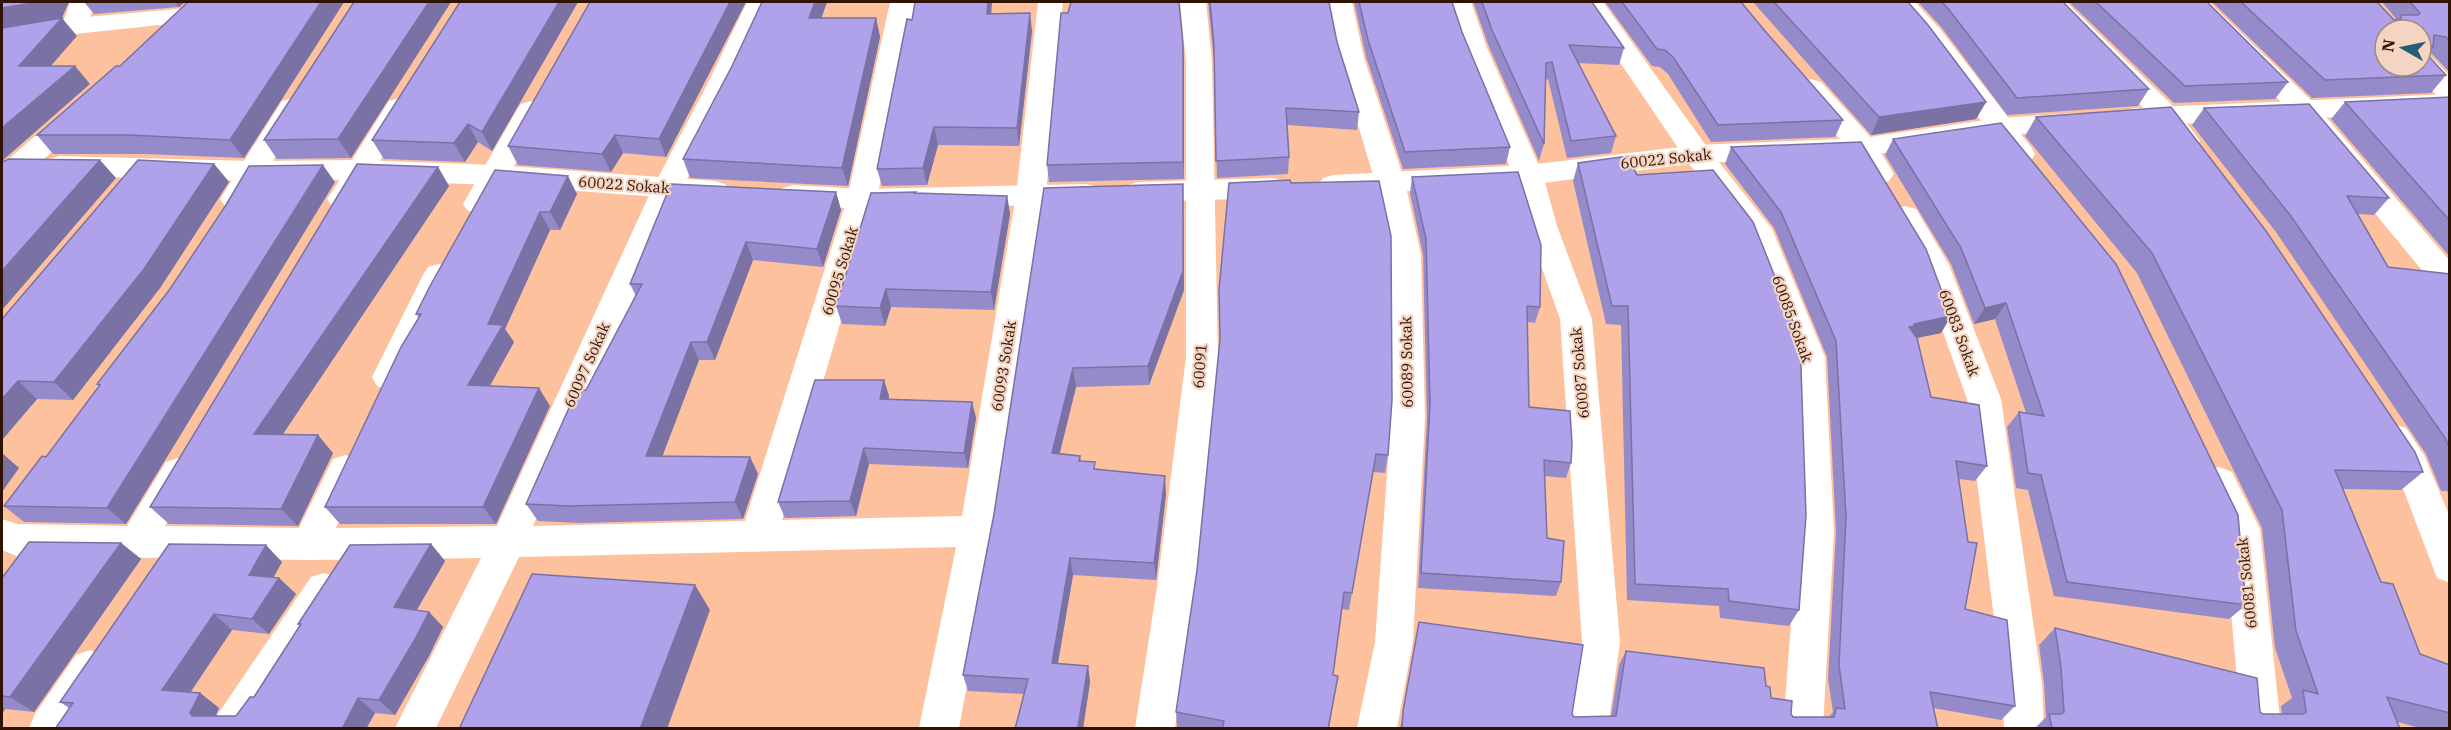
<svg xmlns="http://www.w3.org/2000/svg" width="2451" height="730" font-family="'IBM Plex Serif',serif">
<rect width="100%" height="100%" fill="#fdc19d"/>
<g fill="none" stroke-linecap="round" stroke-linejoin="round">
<g fill="#fff" fill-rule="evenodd">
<path d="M70,2H96L84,32L75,34L66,32L62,26Z"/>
<path d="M747,2H773L736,83L682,189L533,526L745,521L847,199L890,2H915L877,199L782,520L962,516L1016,195L1038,2H1063L1046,195L996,531L959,728H919L956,547L519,557L436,728H395L481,558L310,560L17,556L2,550V519L17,524L127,526L166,462L178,458L190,462L196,472L165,526L299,528L333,459L345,455L357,459L363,469L336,528L497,526L652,189L708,83Z"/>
<path d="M1180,2H1206L1212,62L1218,357L1195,587L1175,728H1135L1157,587L1186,357V62Z"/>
<path d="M1327,2H1352L1364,58L1405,182L1421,255L1425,418L1413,642L1397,728H1357L1375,642L1391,418V255L1375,182L1338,58Z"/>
<path d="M1446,2H1471L1487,48L1543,175L1557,226L1592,319L1620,642L1608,728H1568L1582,642L1560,319L1527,226L1513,175L1461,48Z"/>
<path d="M1579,2H1603L1707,147L1772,229L1825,357L1834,532L1823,728H1783L1798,532L1793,357L1747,240L1687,161Z"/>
<path d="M1889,2H1915L1940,29L2031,147L2035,154L2031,161L2021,163L2011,161L1922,41Z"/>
<path d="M2040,2H2066L2176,109L2200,141L2196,148L2186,150L2176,148L2156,121Z"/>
<path d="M2183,2H2209L2314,103L2450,261V294L2439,291L2294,115Z"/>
<path d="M2421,54L2430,56L2450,76V102L2440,99L2410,66H2421Z"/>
<path d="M1811,79L1821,82L1873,140L1894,174L1889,181L1879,184L1869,181L1852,153L1801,94L1797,88L1801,82Z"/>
<path d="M292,98L302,101L306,107L245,206L235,209L225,206L220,199L282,101Z"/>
<path d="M399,98L409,101L413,107L352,206L342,209L332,206L327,199L332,192L389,101Z"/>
<path d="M531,101L541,104L545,110L493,204L488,211L478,214L468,211L463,204L517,110L521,104Z"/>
<path d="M1905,206L1916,209L1949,265L2001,399L2042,684L2044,728H2004L2002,684L1967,399L1919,265L1890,216L1894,209Z"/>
<path d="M439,264L450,267L455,275L406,377L401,386L389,390L377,386L372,377L423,275L428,267Z"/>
<path d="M2394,424L2406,428L2424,455L2450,517V583L2437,578L2396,470L2377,438L2382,428Z"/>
<path d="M2219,467L2232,472L2260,529L2281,728H2241L2224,529L2201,482L2206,472Z"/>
<path d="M324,573L337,577L343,589L255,728H212L218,714L311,577Z"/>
<path d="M90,650L104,655L110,668L104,681L72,728H29L35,714L76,655Z"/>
</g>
<g fill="#fff" fill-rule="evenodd">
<path d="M188,8L197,11L201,16L197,21L75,34L2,47V31L75,18Z"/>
<path d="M2450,94V112L2134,126L2124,123L2120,117L2124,111L2134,108Z"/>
<path d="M78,104L88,107L92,113L88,119L12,188L2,191V165L68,107Z"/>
<path d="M2076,113L2086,116L2090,122L2086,128L1999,136L1863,156L1697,163L1528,185L1333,195L1323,192L1318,185L1323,178L1333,175L1528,165L1697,145L1863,138L1999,118Z"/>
<path d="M59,156L251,161L360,160L494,165L715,181L725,184L730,191L725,198L715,201L494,185L360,180L251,181L59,176L49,173L45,166L49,159Z"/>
<path d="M1273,178L1283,181L1288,188L1283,195L1273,198L1138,202L1128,199L1123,192L1128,185L1138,182Z"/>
<path d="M1087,184L1097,187L1102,194L1097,201L1087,204L862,209L793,205L783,202L778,195L783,188L793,185L862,189Z"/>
</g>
</g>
<g fill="#968bca">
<path d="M84,2H185L179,7L94,14Z"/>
<path d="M344,2L244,158L145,154H53L37,135L120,66Z"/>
<path d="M451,2L351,158L277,159L264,140Z"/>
<path d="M460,2H578L492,151L478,142L465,162L384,159L372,140Z"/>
<path d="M746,2L666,157L623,153L611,172L518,165L508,146Z"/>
<path d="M762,2H827L821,18H876L880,37L848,186L690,178L683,159L732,66Z"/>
<path d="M1208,2H1329L1337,42L1359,112L1357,130L1287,125L1289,157L1288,174L1217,178L1214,62Z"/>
<path d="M1354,2H1452L1462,32L1510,147L1506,164L1403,169L1366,57Z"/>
<path d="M1473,2H1592L1624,48L1619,65L1578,63L1616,136L1611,153L1567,158L1548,79L1545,80L1544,144L1539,161L1489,47Z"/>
<path d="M1605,2H1741L1765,31L1843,120L1835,137L1711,142L1668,74L1660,67L1652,66Z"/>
<path d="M1753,2H1908L1986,102L1976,119L1871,135Z"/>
<path d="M1918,2H2063L2149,89L2138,106L2007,115L1942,28Z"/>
<path d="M2069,2H2207L2288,82L2275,99L2174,103Z"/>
<path d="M2212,2H2377L2394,20H2397L2382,2H2450V73L2432,54H2427L2446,75L2431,93L2312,98Z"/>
<path d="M1068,13L1184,62V179L1049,182L1047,165Z"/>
<path d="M991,14L1032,31L1019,146L938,145L927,185L882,186L877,169Z"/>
<path d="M2450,97V257L2331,119L2345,102Z"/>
<path d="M2204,108L2389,198L2374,215L2358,214L2388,267L2450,274V498L2447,491H2441L2426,454L2276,232L2192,125Z"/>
<path d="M2036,117L2423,472L2401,490L2343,489L2381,582L2420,654L2450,665V729H2423L2398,722L2400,729H2034L2046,717L2044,684L2039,645L2055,628L2260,712L2263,714H2282L2281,706L2292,698L2275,648L2262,528L2137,273L2025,136Z"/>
<path d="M1893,139L2246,605L2229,619L2054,596L2028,490L2016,488L2007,427L2019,412L2026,413L1995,319L1974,324L1951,264L1885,155Z"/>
<path d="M1731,147L1951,316L1941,333L1917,338L1931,397L1987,466L1975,481L1959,479L1965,609L2015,706L2001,720L1933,708L1938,729H1400L1419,622L1572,714L1574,717L1611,716L1619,665L1626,651L1766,686L1771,698L1793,717H1829L1833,712L1828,679L1836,532L1827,357L1774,228L1725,164Z"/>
<path d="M1578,163L1799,610L1789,626L1720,618L1719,606L1627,600L1621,325L1606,324L1573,181Z"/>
<path d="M214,164L229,182L160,288L73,400L37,399L2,440V319Z"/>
<path d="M438,167L449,186L282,435L333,453L298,526L169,524L150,507Z"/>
<path d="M495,170L577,194L560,230H550L505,329L514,342L490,386L550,406L496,524H340L325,507L419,318L416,314Z"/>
<path d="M1412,177L1540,307L1535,323L1527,322L1529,407L1571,463L1566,478L1544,476L1547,538L1561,582L1556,596L1418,588L1427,418L1423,255L1410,193Z"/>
<path d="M335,182L126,524L24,522L4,506L46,457L99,386L97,384L170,289Z"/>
<path d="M1291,183L1388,455L1385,473L1373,472L1349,610L1342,609L1333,675L1335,691L1329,729H1182L1177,728L1176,712Z"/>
<path d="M1183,184L1184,290L1149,385L1076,387L1060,453L1080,456L1081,461L1096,469L1166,494L1156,580L1073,575L1058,663L1088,666L1090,682L1083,728L1015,729L1024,694L968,691L963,675L994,514L1044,188Z"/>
<path d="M836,192L841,210L823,267L753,260L715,360H699L662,456L750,457L758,474L743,519L580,523L538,521L526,504L636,296L630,284Z"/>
<path d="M916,193L1007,196L1010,214L994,310L891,307L885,326L842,324L836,306Z"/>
<path d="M884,380L889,396V399L972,402L976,418L968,468L869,464L856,516L785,518L778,502Z"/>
<path d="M121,543L141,559L34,712L5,709L2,714V578Z"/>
<path d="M431,544L445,561L417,610L429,612L443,627L429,656L395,715L375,713L366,729L69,708L60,702L282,562L273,577L279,578L296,594L269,634L232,630L190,692L200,693L219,708L216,716H236L254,697L300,626L298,624Z"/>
</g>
<g fill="#7a71a4">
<path d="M38,2H69L62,18L77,36L35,84L19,66L2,29V8Z"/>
<path d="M175,2H185L179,7Z"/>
<path d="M321,2H344L244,158L230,140Z"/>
<path d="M429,2H451L351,158L338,139Z"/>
<path d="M559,2H578L492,151L482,132Z"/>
<path d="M730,2H746L666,157L659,139Z"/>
<path d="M815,2H827L815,36L809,18Z"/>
<path d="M988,2H992L990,31L987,14Z"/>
<path d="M1030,13L1032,31L1019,146L1017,128Z"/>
<path d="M876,18L880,37L848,186L842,168Z"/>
<path d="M1183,45L1184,62V179L1183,162Z"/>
<path d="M2433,47L2421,61L2422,49Z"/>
<path d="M75,66L90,84L2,161V128Z"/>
<path d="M1986,102L1976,119L1871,135L1879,117Z"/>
<path d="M468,124L478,142L465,162L454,143Z"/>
<path d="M934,127L938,145L927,185L923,168Z"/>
<path d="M615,135L623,153L611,172L602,154Z"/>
<path d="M100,160L116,178L2,310V271Z"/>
<path d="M214,164L229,182L160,288L73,400L54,382Z"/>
<path d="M323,165L335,182L126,524L107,508Z"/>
<path d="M438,167L449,186L271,452L254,434Z"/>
<path d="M568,176L577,194L560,230L550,212Z"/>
<path d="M1183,184L1184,290L1149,385L1148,366Z"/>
<path d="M836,192L841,210L823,267L817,249Z"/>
<path d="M1007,196L1010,214L994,310L991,292Z"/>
<path d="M540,212L550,230L505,329L514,342L480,403L468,385L488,324Z"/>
<path d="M746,242L753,260L715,360L707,342Z"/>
<path d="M886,289L891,307L885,326L880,308Z"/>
<path d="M2006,303L1995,319L1974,324L1985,308Z"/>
<path d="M1951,316L1941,333L1906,340L1909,327L1914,324Z"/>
<path d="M691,342L699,360L656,473L646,456Z"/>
<path d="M1073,368L1076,387L1055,471L1052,453Z"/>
<path d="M884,380L889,396L885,415L880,399Z"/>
<path d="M18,381L37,399L2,440V399Z"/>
<path d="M539,388L550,406L496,524L483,507Z"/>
<path d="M972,402L976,418L968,468L964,453Z"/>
<path d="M318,435L333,453L298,526L281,509Z"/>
<path d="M864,448L869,464L856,516L850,501Z"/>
<path d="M2,453L19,468L2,492Z"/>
<path d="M750,457L758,474L743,519L735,502Z"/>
<path d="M1165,476L1166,494L1156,580L1154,563Z"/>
<path d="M121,543L141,559L34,712L10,697Z"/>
<path d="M431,544L445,561L409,623L394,607Z"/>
<path d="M266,545L282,562L266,591L249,575Z"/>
<path d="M1070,558L1073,575L1055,679L1052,663Z"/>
<path d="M279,578L296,594L269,634L252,619Z"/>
<path d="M695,585L710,610L667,729H640Z"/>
<path d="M429,612L443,627L429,656L395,715L379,700Z"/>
<path d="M214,614L232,630L182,705L162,690Z"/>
<path d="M1088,666L1090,682L1083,729L1078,727Z"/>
<path d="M200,693L219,708L210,727L192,716L190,713Z"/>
<path d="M358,698L375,713L366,729H342Z"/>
<path d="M2,707L5,709L2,714Z"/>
</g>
<g fill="#afa2eb" stroke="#7a71a4" stroke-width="1.5" fill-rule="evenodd">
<path d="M2,2H38L2,8Z"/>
<path d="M188,2H321L230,140L130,135H37L116,66H120Z"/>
<path d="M354,2H429L338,139L264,140Z"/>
<path d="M460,2H559L482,132L468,124L454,143L372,140Z"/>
<path d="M590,2H730L659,139L615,135L602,154L508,146Z"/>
<path d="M762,2H815L809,18H876L842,168L683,159L732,66Z"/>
<path d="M915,2H988L987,14L1030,13L1017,128L934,127L923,168L877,169L907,19L912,20Z"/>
<path d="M1071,2H1179L1183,45V162L1047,165L1061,13H1068Z"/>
<path d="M1210,2H1329L1337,42L1359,112L1286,108L1289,157L1216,161L1214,45Z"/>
<path d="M1359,2H1452L1462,32L1510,147L1405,152L1368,40Z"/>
<path d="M1482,2H1592L1624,48L1569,45L1616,136L1571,141L1552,62L1546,63L1544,144L1492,30Z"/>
<path d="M1622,2H1741L1765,31L1843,120L1718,125L1673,57L1665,50L1657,49Z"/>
<path d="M1774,2H1908L1928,25L1986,102L1879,117Z"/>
<path d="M1942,2H2063L2149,89L2017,98L1950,11Z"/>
<path d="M2096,2H2207L2288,82L2185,86Z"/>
<path d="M2241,2H2377L2394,20L2401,19V15H2418L2420,13L2410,2H2450V41L2446,37L2434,35L2433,47L2422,49L2446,75L2325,80ZM2385,30H2421V66H2385Z"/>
<path d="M62,18L19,66H75L2,128V28Z"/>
<path d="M2450,97V221L2345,102Z"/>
<path d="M2309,104L2389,198L2347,196L2388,267L2450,274V448L2445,438L2290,215L2204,108Z"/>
<path d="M2171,107L2266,231L2415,452L2423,472L2335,470L2381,582L2393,584L2420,654L2450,665V713L2387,697L2400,729H2052L2049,714H2061L2064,712L2061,667L2055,628L2257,678L2260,712L2263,714H2303L2306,712L2303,690L2318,694L2296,631L2282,510L2152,253L2036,117Z"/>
<path d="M2001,123L2116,264L2238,515L2246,605L2067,582L2041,475L2028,473L2019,412L2044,416L2006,303L1985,308L1961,248L1893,139Z"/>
<path d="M1861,142L1926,249L1951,316L1914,324L1915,326L1909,327L1917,338L1931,397L1979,405L1987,466L1956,461L1968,542L1977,543L1965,609L2007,620L2015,706L1930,692L1938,729H1402L1403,711L1419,622L1583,645L1572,714L1574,717L1616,716L1626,651L1764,668L1766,686L1770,687L1771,698L1792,701L1791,714L1793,717H1834L1836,708L1845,709L1839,665L1846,517L1836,341L1781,212L1731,147Z"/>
<path d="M1628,156L1637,175L1713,170L1753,222L1800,339L1806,515L1799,610L1729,601L1728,589L1635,584L1628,306H1612L1578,163Z"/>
<path d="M9,159L100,160L2,271V162Z"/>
<path d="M138,160L214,164L144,269L54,382L18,381L2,399V319Z"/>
<path d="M357,164L438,167L254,434L318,435L281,509L150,507Z"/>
<path d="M323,165L107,508L4,506L42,456L46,457L100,385L97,384L170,289L226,205L249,166Z"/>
<path d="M495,170L568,176L550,212H540L488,324L503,325L468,385L539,388L483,507H325L401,347L421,314H416L430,286Z"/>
<path d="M1518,172L1541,245L1540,307L1527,306L1529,407L1570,411L1572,444L1571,463L1544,460L1547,538L1564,541L1561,582L1421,573L1430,403L1426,239L1412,177Z"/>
<path d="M1290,180L1291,183L1379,181L1391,236L1392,400L1388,455L1376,454L1352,593L1344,592L1333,675L1338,676L1328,729H1222L1224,721L1176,712L1197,570L1220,339L1219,290L1229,183Z"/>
<path d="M671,184L836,192L817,249L746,242L707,342H691L646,456L750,457L735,502L569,506L526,504L577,390H586L642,284H630Z"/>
<path d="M1183,184V271L1148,366L1073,368L1052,453L1080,456L1079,461L1095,462L1094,469L1165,476L1154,563L1070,558L1052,663L1088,666L1078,727L1087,729H1015L1028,679L963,675L994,514L1044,188Z"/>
<path d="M916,192L915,193L1007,196L991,292L886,289L880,308L836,306L871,193Z"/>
<path d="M815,380H884L880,399L972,402L964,453L864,448L850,501L778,502Z"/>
<path d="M29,542L121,543L10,697L2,696V578Z"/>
<path d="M169,544L266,545L249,575L279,578L252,619L214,614L162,690L200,693L190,713L192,716H236L250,697H254L301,624H298L350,545L431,544L394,607L429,612L414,641L379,700L358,698L342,729H55L73,703L60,702Z"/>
<path d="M532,574L695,585L640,729H459Z"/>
</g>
<g text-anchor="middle" stroke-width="4.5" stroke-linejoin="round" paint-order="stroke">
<g font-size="15" fill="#2f1403" stroke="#f4d5c4">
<text transform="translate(1666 159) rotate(-6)" y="5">60022 Sokak</text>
<text transform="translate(624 185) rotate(4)" y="5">60022 Sokak</text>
<text transform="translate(840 271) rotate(-73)" y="5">60095 Sokak</text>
<text transform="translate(1792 319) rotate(70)" y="5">60085 Sokak</text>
<text transform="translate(1959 333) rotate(70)" y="5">60083 Sokak</text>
<text transform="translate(1407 362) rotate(-91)" y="5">60089 Sokak</text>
<text transform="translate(587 365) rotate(-66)" y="5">60097 Sokak</text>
<text transform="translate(1004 366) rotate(-81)" y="5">60093 Sokak</text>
<text transform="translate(1200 366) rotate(-86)" y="5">60091</text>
<text transform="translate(1580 373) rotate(-95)" y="5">60087 Sokak</text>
<text transform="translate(2247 583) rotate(-96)" y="5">60081 Sokak</text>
</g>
</g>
<rect width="2451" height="730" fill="none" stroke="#2f1403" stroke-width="6"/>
<g transform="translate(2403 48) rotate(279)"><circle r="28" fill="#f4d5c4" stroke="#a58877" stroke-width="1.5"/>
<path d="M0-4.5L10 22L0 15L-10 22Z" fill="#255d77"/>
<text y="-9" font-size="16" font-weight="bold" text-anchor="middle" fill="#2f1403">N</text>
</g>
</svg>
